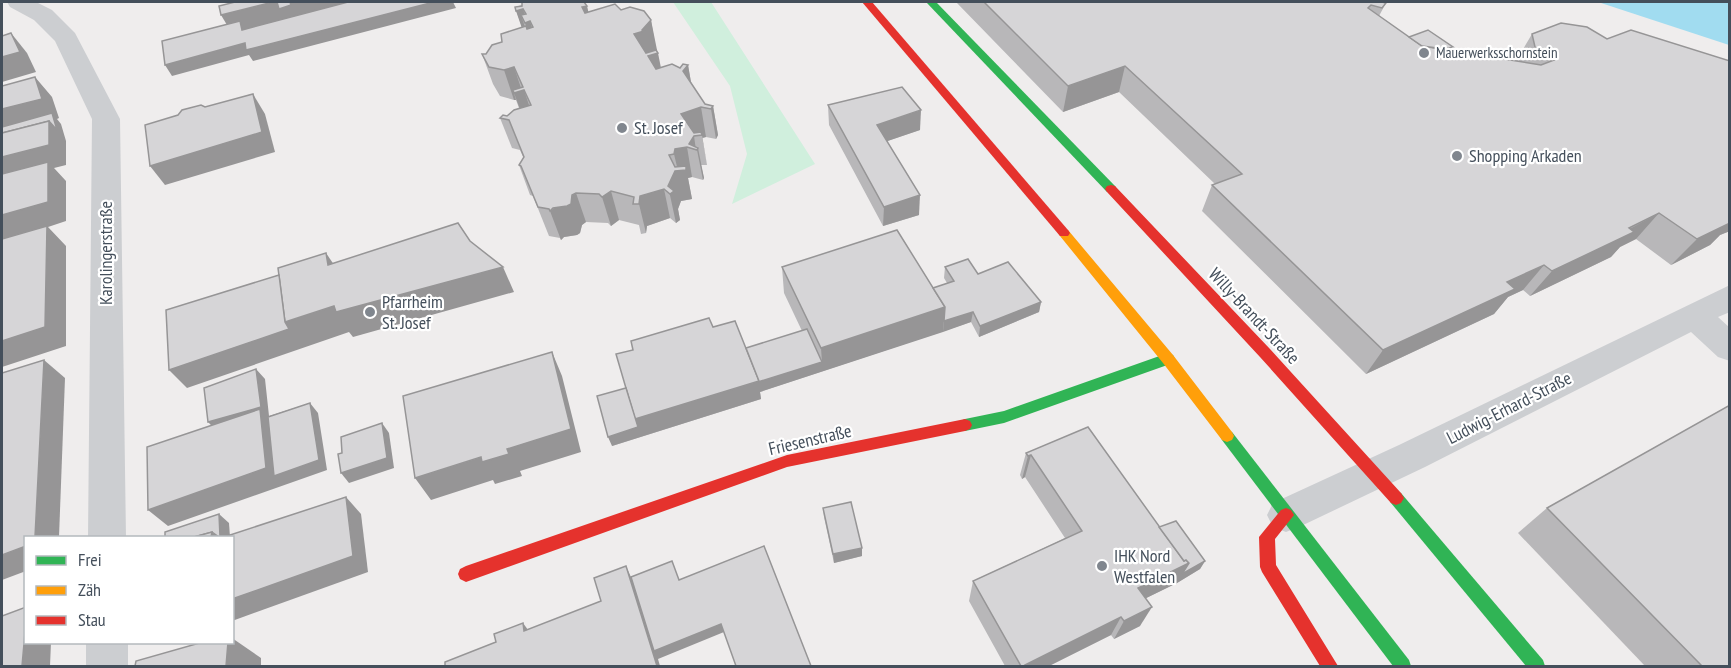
<svg xmlns="http://www.w3.org/2000/svg" width="1731" height="668" font-family="'PT Sans Narrow',sans-serif">
<rect width="100%" height="100%" fill="#efeded"/>
<path fill="#d0efdd" d="M673,2H711L815,164L732,204L747,154L730,86Z"/>
<path fill="#a1dcf0" d="M1598,2H1729V45Z"/>
<g fill="none" stroke-linecap="round" stroke-linejoin="round">
<g fill="#ccced1" fill-rule="evenodd">
<path d="M7,2H36L52,10L75,33L120,119L126,538H88L92,119L55,41L34,20L10,7Z"/>
<path d="M1730,285V312L1718,317L1730,328V361L1718,357L1691,332L1425,467L1299,527L1286,532L1273,527L1267,515L1273,503L1399,445Z"/>
<rect x="86" y="642" width="42" height="24"/>
</g>
<g fill="#30b455" fill-rule="evenodd">
<path d="M926,2H936L1115,186L1117,189L1115,192H1107Z"/>
<path d="M1168,353L1173,355L1175,359L1173,363L1004,423L965,431L960,429L958,425L960,421L965,419L1004,411Z"/>
<path d="M1227,430L1232,432L1409,660L1411,666H1393L1222,440L1220,436L1222,432Z"/>
<path d="M1396,491L1401,493L1543,660L1545,666H1526L1391,503L1388,498L1391,493Z"/>
</g>
<path fill="#ff9f0a" fill-rule="evenodd" d="M1064,229L1068,230L1173,355L1232,432L1234,436L1232,440L1227,442L1222,440L1163,363L1060,236L1058,233Z"/>
<g fill="#e5322d" fill-rule="evenodd">
<path d="M862,2H872L1068,230L1070,233L1068,236H1060Z"/>
<path d="M1111,185L1115,186L1270,349L1401,493L1404,498L1401,503L1396,505L1391,503L1260,357L1107,192L1105,189L1107,186Z"/>
<path d="M965,419L970,421L972,425L970,429L965,431L787,467L466,582L460,579L458,574L460,569L466,566L787,455Z"/>
<path d="M1286,508L1291,510L1294,515L1275,539L1276,565L1338,666H1320L1262,572L1260,567L1259,537L1281,510Z"/>
</g>
</g>
<g fill="#b8b7b9">
<path d="M533,2L588,12L621,10L651,20L656,51L660,67L680,68L688,65L691,82L705,104L713,106L718,135L716,139L706,137L702,138L707,165H701L704,178L703,180L692,177L688,178L692,199L681,201L678,209L680,220L676,223L670,218L647,226L646,233L641,234L639,225L619,220L611,226L608,223L586,222L582,225L580,233L577,235L564,237L561,240L560,238L549,236L533,196L530,195L519,165L524,159L520,150L512,148L500,118L507,116L519,108L516,100H514L500,96L493,84L482,54H486L522,27L515,7Z"/>
<path d="M956,2H1382L1386,3L1379,16L1409,37L1451,50L1516,61L1532,34L1607,39L1730,61V231L1720,235L1710,245L1671,265L1636,239L1620,247L1611,257L1530,296L1523,290L1508,297L1494,314L1366,374L1202,211L1212,185L1215,184L1119,92L1063,112Z"/>
<path d="M828,105L920,130L887,141L919,215L883,226L829,125Z"/>
<path d="M782,267L933,288L947,283L944,278L945,267L978,274L1041,302L1039,312L979,337L971,322L760,392L761,399L612,446L626,388L713,327L746,348L802,331L784,293Z"/>
<path d="M1088,427L1159,527L1205,561L1200,569L1177,583L1146,598L1140,626L1114,639L1111,635L1049,666H1005L969,601L973,581L1065,538L1025,477L1022,479L1020,475L1026,453Z"/>
<path d="M823,508L862,556L834,563L824,517Z"/>
<path d="M1547,508L1730,666H1645L1518,533Z"/>
</g>
<g fill="#969596">
<path d="M273,2H359L233,35L221,15Z"/>
<path d="M434,2H453L456,8L253,61L249,55L172,76L165,65L245,43Z"/>
<path d="M576,2L587,6L594,35Z"/>
<path d="M523,9L527,22L530,21L539,51L535,52L525,23L521,15L529,39L526,40L516,11Z"/>
<path d="M651,20L657,50L653,54L658,53L664,83L634,34L642,30Z"/>
<path d="M11,33L27,53L36,72L2,82V57Z"/>
<path d="M688,65L693,94L683,71Z"/>
<path d="M1125,66L1119,92L1063,112L1068,86Z"/>
<path d="M514,67L522,91L524,90L534,120L525,123L514,93L513,90L516,100H514L504,70Z"/>
<path d="M35,77L52,97L59,118L57,119L61,124L66,141V165L54,168L66,181V221L48,227L66,246V346L2,367V109Z"/>
<path d="M253,94L265,114L275,152L165,185L150,166Z"/>
<path d="M713,106L718,135L716,139L711,109Z"/>
<path d="M701,107L706,137L702,138L707,165L702,135L694,136L696,150L690,148L681,114Z"/>
<path d="M921,110L920,130L876,145L877,125Z"/>
<path d="M687,147L692,177L688,178L692,199L681,201L678,209L680,220L676,223L668,186L675,171H678L674,154L675,149Z"/>
<path d="M698,148L704,178L703,180L697,150Z"/>
<path d="M664,189L670,218L647,226L646,233L639,204L640,196Z"/>
<path d="M611,191L619,220L611,226L602,197Z"/>
<path d="M576,193L586,222L582,225L580,233L577,235L564,237L561,240L550,211Z"/>
<path d="M920,195L919,215L883,226L884,207Z"/>
<path d="M1659,213L1636,239L1620,247L1611,257L1530,296L1552,271Z"/>
<path d="M1730,219V231L1720,235L1710,245L1671,265L1697,239Z"/>
<path d="M326,253L343,278L328,265Z"/>
<path d="M1544,265L1523,290L1508,297L1494,314L1366,374L1383,350L1507,282Z"/>
<path d="M503,267L514,292L353,337L349,332L187,388L169,370L285,322L334,306Z"/>
<path d="M1041,302L1039,312L979,337L980,326Z"/>
<path d="M945,307L943,332L760,392L761,399L612,446L608,437L635,419L822,362L821,348Z"/>
<path d="M973,312L971,322L943,332L944,321Z"/>
<path d="M552,352L562,376L581,452L520,471L522,476L495,484L493,480L431,500L415,478L507,449Z"/>
<path d="M44,360L65,378L59,537H35Z"/>
<path d="M256,369L265,379L269,416L310,403L318,413L327,470L168,526L148,510L218,432L208,422Z"/>
<path d="M382,423L389,433L394,468L349,483L341,473Z"/>
<path d="M1031,455L1025,477L1022,479L1028,456Z"/>
<path d="M346,497L361,514L368,572L232,621V599Z"/>
<path d="M219,514L229,523L230,537H220Z"/>
<path d="M212,532L219,537H211Z"/>
<path d="M26,546V571L2,580V555Z"/>
<path d="M862,548V556L834,563L833,554Z"/>
<path d="M1205,561L1200,569L1177,583L1128,607L1138,588L1189,563Z"/>
<path d="M626,566L635,586L721,624L724,632L658,659L660,666H657Z"/>
<path d="M1152,607L1140,626L1114,639L1124,621Z"/>
<path d="M1121,617L1111,635L1049,666H1024L1025,665Z"/>
<path d="M26,621V642H51L50,666H22Z"/>
<path d="M523,623L536,641L524,631Z"/>
<path d="M232,638L261,658V666H226L228,642H232Z"/>
</g>
<g fill="#d6d5d7" stroke="#969596" stroke-width="1.5">
<path d="M235,2H273L221,15L219,6Z"/>
<path d="M277,2H290L291,5L279,9Z"/>
<path d="M348,2H434L246,50L245,43L165,65L162,41L240,21L242,30Z"/>
<path d="M522,2H584L587,6L582,7L585,13L615,4L621,10L630,7L644,11L651,20L642,30L644,31L634,34L646,53L656,50L658,53L648,56L656,69L672,64L680,68L683,64L688,65L683,71L705,104L713,106L711,109L701,107L681,114L694,133L701,132L702,135L694,136L689,144L698,148L697,150L687,147L675,149L674,154L669,155L675,167L686,166V170L675,171L668,186L674,191L670,194L664,189L640,196L639,204H633L634,197L611,191L602,197L599,194L576,193L572,195L571,204L567,206L553,208L550,211L549,209L538,207L521,166L519,165L524,157L509,120L500,118L503,115L507,116L514,110L531,105L524,90L514,93L513,90L523,87L514,67L504,70L489,67L482,54H486L492,45L502,42L501,34L526,26L527,29L533,27L530,21L525,23L521,15L526,14L523,9L516,11L515,7L522,6Z"/>
<path d="M984,2H1382L1386,3L1382,8L1371,5L1368,8L1422,46L1541,65L1554,60L1535,47L1532,34L1561,23L1587,27L1607,39L1631,30L1730,61V223L1697,239L1659,213L1629,228L1634,232L1552,271L1544,265L1507,282L1515,289L1383,350L1212,185L1242,174L1125,66L1068,86Z"/>
<path d="M1428,30L1453,47L1445,49L1422,46L1409,37Z"/>
<path d="M11,33L20,52L2,57V36Z"/>
<path d="M35,77L42,99L2,109V86Z"/>
<path d="M902,87L921,110L877,125L920,195L884,207L828,105Z"/>
<path d="M253,94L262,132L150,166L145,125L178,115L182,110L201,105L205,107Z"/>
<path d="M52,113L57,130L49,121L2,133V127Z"/>
<path d="M49,121V145L2,157V133Z"/>
<path d="M48,162V202L2,215V174Z"/>
<path d="M458,223L470,241L503,267L336,312L334,306L285,322L278,268L326,253L328,265Z"/>
<path d="M47,226L45,327L2,341V239Z"/>
<path d="M897,230L945,307L821,348L782,267Z"/>
<path d="M968,259L978,274L1008,262L1041,302L980,326L973,312L944,321L945,307L933,288L954,281L945,267Z"/>
<path d="M279,275L285,322L289,329L169,370L166,310Z"/>
<path d="M709,318L713,327L735,321L759,381L635,419L616,354L633,350L631,341Z"/>
<path d="M807,329L822,362L758,382L759,381L746,348Z"/>
<path d="M552,352L571,429L507,449L509,454L482,462L481,457L415,478L403,396Z"/>
<path d="M44,360L35,537H26V546L2,555V373Z"/>
<path d="M256,369L261,407L208,422L204,388Z"/>
<path d="M626,388L638,427L608,437L597,396Z"/>
<path d="M310,403L319,460L274,476L268,417Z"/>
<path d="M1730,405V666H1702L1547,508Z"/>
<path d="M260,409L266,468L148,510L147,447Z"/>
<path d="M382,423L387,458L341,473L338,454L342,453L341,437Z"/>
<path d="M1088,427L1184,561L1186,560L1189,563L1138,588L1152,607L1124,621L1121,617L1025,665L1026,666H1021L973,581L1082,531L1031,455L1028,456L1026,453Z"/>
<path d="M346,497L353,556L232,599V537H224Z"/>
<path d="M851,502L862,548L833,554L823,508Z"/>
<path d="M219,514L220,537H219L212,532L194,537H165V532Z"/>
<path d="M1176,521L1205,561L1182,574L1189,563L1186,560L1184,561L1159,527Z"/>
<path d="M212,532L211,537H194Z"/>
<path d="M764,546L811,666H736L721,624L654,651L631,577L672,561L679,580Z"/>
<path d="M626,566L657,666H445V662L496,642L494,634L523,623L524,631L601,601L594,578Z"/>
<path d="M26,607V621L22,666H2V616Z"/>
<path d="M203,642H228L226,666H135L136,661Z"/>
</g>
<g fill="#80868e" stroke="#fff" stroke-width="2">
<circle cx="1424" cy="53" r="6"/>
<circle cx="622" cy="128" r="6"/>
<circle cx="1457" cy="156" r="6"/>
<circle cx="370" cy="312" r="6"/>
<circle cx="1102" cy="566" r="6"/>
</g>
<g text-anchor="middle" stroke-width="4.5" stroke-linejoin="round" paint-order="stroke">
<g font-size="15" fill="#444f5b" stroke="#fff" text-anchor="start">
<text x="1436" y="58">Mauerwerksschornstein</text>
</g>
<g font-size="18" fill="#444f5b" stroke="#fff" text-anchor="start">
<text x="634" y="134">St. Josef</text>
<text x="1469" y="162">Shopping Arkaden</text>
<text x="382" y="308">Pfarrheim<tspan x="382" dy="21">St. Josef</tspan></text>
<text x="1114" y="562">IHK Nord<tspan x="1114" dy="21">Westfalen</tspan></text>
</g>
<g font-size="18" fill="#444f5b" stroke="#fff">
<text transform="translate(106 253) rotate(-90)" y="6">Karolingerstraße</text>
<text transform="translate(1254 316) rotate(47)" y="6">Willy-Brandt-Straße</text>
<text transform="translate(1509 408) rotate(-27)" y="6">Ludwig-Erhard-Straße</text>
<text transform="translate(810 440) rotate(-13)" y="6">Friesenstraße</text>
</g>
</g>
<rect width="1731" height="668" fill="none" stroke="#444f5b" stroke-width="6"/>
<rect x="24" y="536" width="210" height="108" fill="#ffffff" stroke="#b4b9bd" stroke-width="1.5"/>
<rect x="36" y="556" width="30" height="9" fill="#30b455" stroke="#b4b9bd" stroke-width="1.5"/>
<text x="78" y="566" font-size="18" fill="#444f5b">Frei</text>
<rect x="36" y="586" width="30" height="9" fill="#ff9f0a" stroke="#b4b9bd" stroke-width="1.5"/>
<text x="78" y="596" font-size="18" fill="#444f5b">Zäh</text>
<rect x="36" y="616" width="30" height="9" fill="#e5322d" stroke="#b4b9bd" stroke-width="1.5"/>
<text x="78" y="626" font-size="18" fill="#444f5b">Stau</text>
</svg>
